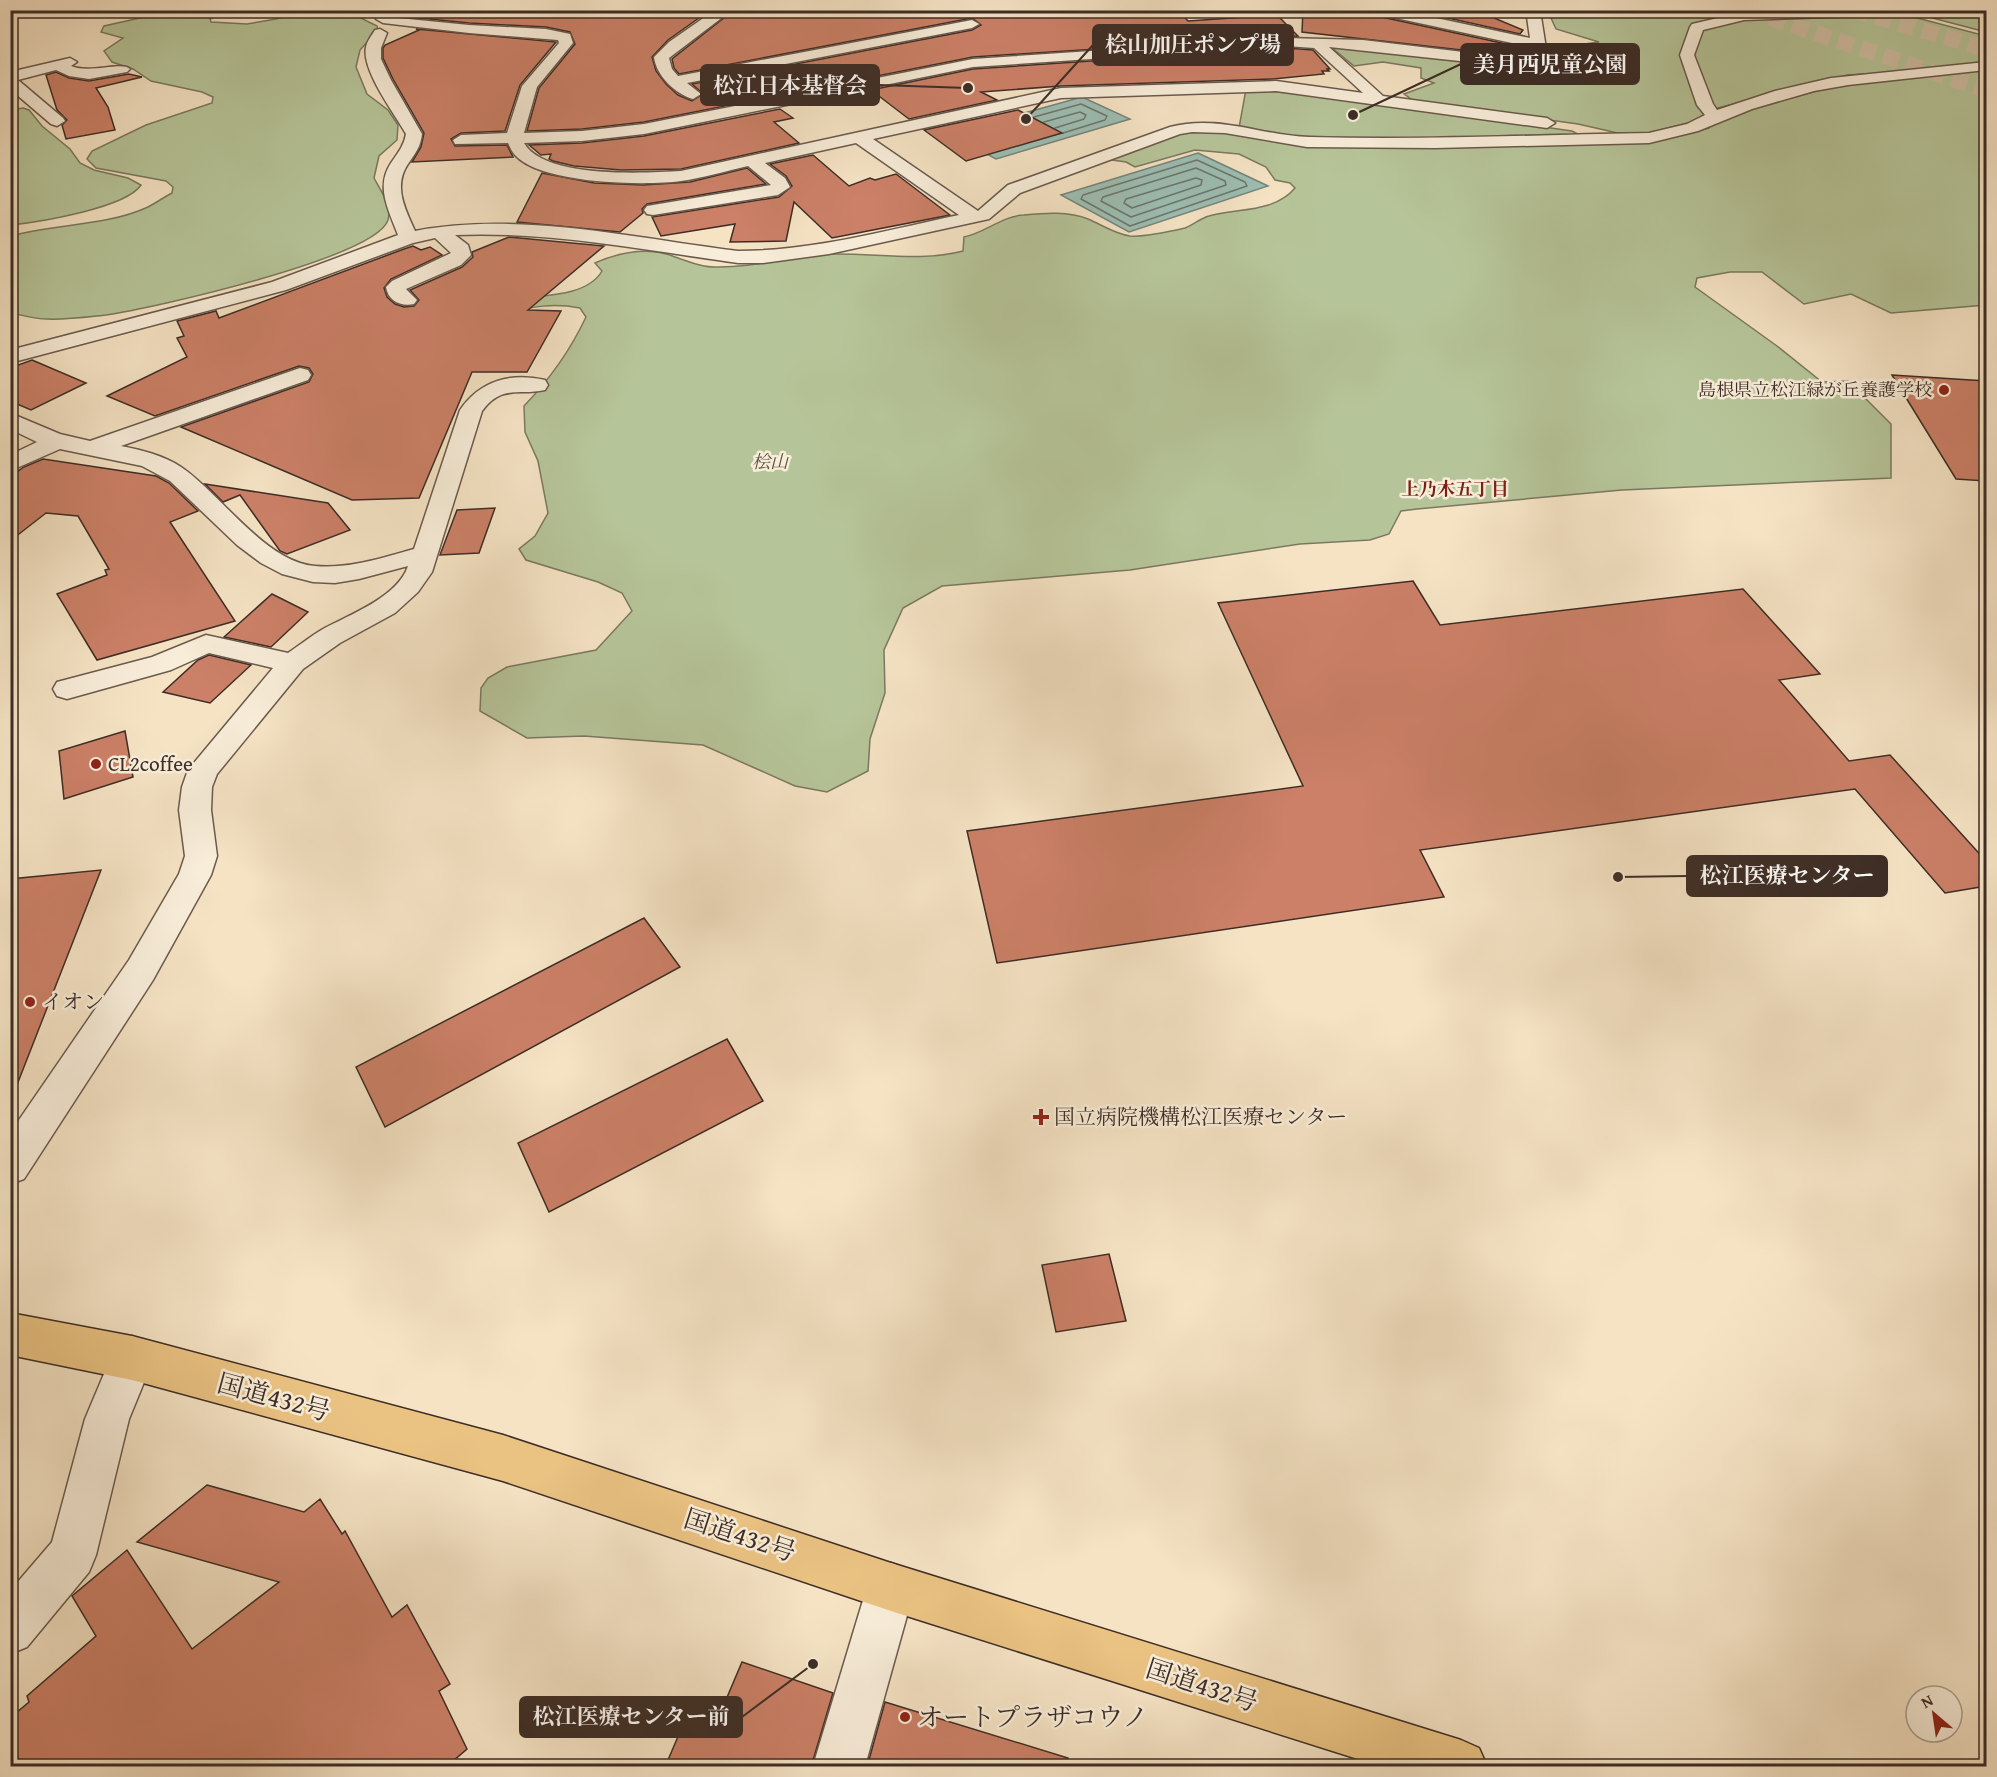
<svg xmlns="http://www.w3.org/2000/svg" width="1997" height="1777" font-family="'Gentium Book Plus','Noto Serif JP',serif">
<rect width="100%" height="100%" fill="#f5e3c4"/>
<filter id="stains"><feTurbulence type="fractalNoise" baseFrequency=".00333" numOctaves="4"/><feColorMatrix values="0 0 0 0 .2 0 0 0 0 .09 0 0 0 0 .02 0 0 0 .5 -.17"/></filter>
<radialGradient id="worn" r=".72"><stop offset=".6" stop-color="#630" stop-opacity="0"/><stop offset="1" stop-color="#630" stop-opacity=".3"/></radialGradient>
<g fill="#b6c599" stroke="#7a7960" stroke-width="1.5">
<path d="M176,10L229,11L210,19L211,22L247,24L276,19L304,11H347L377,26L378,30L360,50L356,67L367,94L388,110L398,125L397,140L379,156L374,178C381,191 392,206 388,220C376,258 149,309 106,315C87,317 65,320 47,319C35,319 22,315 11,313V236C55,224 107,226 148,207C156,203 164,197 172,193L173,187L166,181L96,168L87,159L92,151L146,125L212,103L213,97L202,92L151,81L133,69L112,62L104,51L123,38L101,32L104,26Z"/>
<path d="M1887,10L1986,36V63L1939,70L1847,75L1714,109L1692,122L1645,134H1622L1578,124L1414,101L1404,94L1434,83L1421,78V68L1383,62L1354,66L1331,47L1514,66C1535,73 1553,78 1574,72L1556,69L1538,61L1546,58L1547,45L1563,47L1599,42L1556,29L1551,18L1562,15L1555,11Z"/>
<path d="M1939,11H1986V32L1921,15Z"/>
<path d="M1986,68V305L1891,313L1851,294L1804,304L1762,272H1730L1697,278L1695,287L1777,346L1822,382L1848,381L1891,424V478L1622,490L1417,509L1401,511L1389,534L1370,540L1300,544L1130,570L942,586L903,608L884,650L885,693L870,739L868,771L827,792L795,786L703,745L584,736L527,738L480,711L481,688L488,678L507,667L596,650L632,611L622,593L598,582L526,560L519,549L535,536L548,513L538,461L525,432L524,406C550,379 570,351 586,317L580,308C554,303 532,306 507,314L515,299C542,295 587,297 602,271L595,263C620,252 648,246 675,257C688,261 699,267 714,267C754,268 792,256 832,254C875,253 922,262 963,251L964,237C985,233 1002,216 1024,215C1044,213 1069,211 1088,219C1102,225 1115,234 1130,236C1142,237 1172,231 1185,228C1193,225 1201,218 1209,216C1237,208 1274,213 1295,188L1290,183L1275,180L1266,167L1239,154L1195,150L1135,167L1126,162L1112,160L1120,154L1192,129H1207L1286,143L1626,144L1657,141L1709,128L1711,124L1745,110L1851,82L1959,73Z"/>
<path d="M1246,89H1276L1572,131L1578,134L1551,138H1302L1239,128Z"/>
<path d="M23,108L29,110L42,126L70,149L80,163L94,170L128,178L141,185C126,208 39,222 11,225V110Z"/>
</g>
<g fill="#9cbeb3" stroke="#76847b" stroke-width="1.5">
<path d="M1082,97L1130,119L996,159L949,134Z"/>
<path d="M1198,153L1268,186L1129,232L1061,195Z"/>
</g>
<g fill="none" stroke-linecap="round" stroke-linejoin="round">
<g stroke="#6c766c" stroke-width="1.5">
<path d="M1034,117L1081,104L1107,116L1105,120L1063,133"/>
<path d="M1044,122L1080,112L1086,115L1084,119L1055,128"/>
<path d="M1197,160L1245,182L1247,186L1130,226L1081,199L1083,195Z"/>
<path d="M1196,168L1225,181L1226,185L1131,217L1101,201L1103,197Z"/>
<path d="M1196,178L1202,180L1201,185L1132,208L1124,203L1126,199Z"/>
</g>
</g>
<g fill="#cb8067" stroke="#3d2d26" stroke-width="1.5">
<path d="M380,10H710L668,40L652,57L656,71L666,84L678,95L692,101L703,94L692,84L972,30L981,25L972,18L679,74L674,68L672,59L734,10H1178L1188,21L1277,15L1298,36L973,57L644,122L582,129L527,131L539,88L575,44L570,32L546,27L469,23L379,14Z"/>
<path d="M1303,10H1368L1377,16L1511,45L1504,53L1497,54L1302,32Z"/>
<path d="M1412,10H1475L1523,30L1520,34Z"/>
<path d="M416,29L556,42L520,85L505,131L461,133L451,139L455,146L507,145L513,157L412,162L421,147L424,133L393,79L383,58V48L385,45L419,30Z"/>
<path d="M1286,48L1313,50L1330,69H1327L1329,71H1322L1324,74L1273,79L1061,86L981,92L997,100L909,119L871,90L973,69Z"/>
<path d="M56,72L69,78L89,81L129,74L142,77L96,88L108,107L115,130L66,139L62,125L67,120L57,110L46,75Z"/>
<path d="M780,109L793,118L774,122L799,143L681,169L621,170L574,166L553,161L549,159L551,154L541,155L529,145L582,143L644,136Z"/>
<path d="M1018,110L1062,133L966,161L924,130Z"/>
<path d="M813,155L849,186L870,178L875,180L896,174L950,215L832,238L794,202L786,241L730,242L735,224L661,236L652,217L779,197L792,186L786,176L770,164Z"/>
<path d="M747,168L766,184L647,204L642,209L643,213L620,232L517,222L542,173L594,183L643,185L690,182Z"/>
<path d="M509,237L604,246L528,310L561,311L527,372H472L419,498L352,500L181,427L309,382L313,374L309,368L299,366L155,416L107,396L187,357L177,338L184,336L177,321L216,311L219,318L404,249L413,246L421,250L430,247L442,255L391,279L384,288L387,297L395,304L404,307L414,306L419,300L410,290L462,267L473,257L472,252Z"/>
<path d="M32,360L86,383L31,410L10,401V368Z"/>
<path d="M1892,375L1986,381V481L1956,479Z"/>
<path d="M43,459L156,476L169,483L198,511L170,522L235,621L97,660L57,594L107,575L105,570L109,569L78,516L46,513L10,541V477L24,467Z"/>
<path d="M205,484L328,503L350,530L287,554L280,551L240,495L223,502Z"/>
<path d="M495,508L479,553L440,555L457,510Z"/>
<path d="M1413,581L1440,625L1743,589L1820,674L1779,680L1849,761L1890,755L1986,861V886L1945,893L1855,789L1420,850L1444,897L997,963L967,831L1303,786L1218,603Z"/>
<path d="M272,594L308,612L271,647L224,637Z"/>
<path d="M209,655L251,665L210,703L163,692L198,660Z"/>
<path d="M125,731L133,777L64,799L59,751Z"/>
<path d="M101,870L13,1095H10V879Z"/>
<path d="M644,918L680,967L385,1127L356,1067Z"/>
<path d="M727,1039L763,1101L549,1212L518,1143Z"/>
<path d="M1109,1254L1126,1321L1056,1332L1042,1265Z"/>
<path d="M207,1485L304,1512L320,1499L342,1534L345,1531L392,1617L407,1605L450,1684L439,1691L467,1749L446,1767H23L10,1743V1718L29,1702L27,1696L96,1636L72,1596L127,1550L192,1649L279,1582L137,1542Z"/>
<path d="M742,1662L833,1693L811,1767H665L686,1718L714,1728Z"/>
<path d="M885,1702L1068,1758L1067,1767H867Z"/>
</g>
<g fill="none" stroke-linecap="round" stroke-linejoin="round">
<g stroke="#d0bfa4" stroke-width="16" stroke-dasharray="16 8" stroke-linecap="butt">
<path d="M1747,10L1986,90"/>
<path d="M1853,10L1986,49"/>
</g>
<defs>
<g id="minor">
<path d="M715,10H732L669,58L672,69L678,76L972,20L979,24L972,28L687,83L701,94L693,99C675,94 656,75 654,57L669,42Z"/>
<path d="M1370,10H1399L1530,38L1526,10H1540L1547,55L1545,58L1519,65H1497L1329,47L1383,96L1547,118L1555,123L1547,128L1276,91L1061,98L873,139L978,211L1008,185L1170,127C1219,114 1262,136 1310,137C1423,140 1536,135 1649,133L1687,124L1705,115L1697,105L1680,55L1690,27L1692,24L1744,12L1917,10L1910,14L1744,20L1703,30L1694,55L1713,104L1717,110L1775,91L1831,78L1986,62V70L1848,85L1814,91L1752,109L1698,131L1649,143L1435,148L1307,147L1225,133L1192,132L1180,134L1020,193L989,219L829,254L763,263H738C644,250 549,231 455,235L468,245L471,255L461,265L406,289L417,300L414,304C401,307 388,301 386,287L392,281L451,253L435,238L413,243L286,290L10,363V350L272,282L398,235C389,211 375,187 391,163C397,154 404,146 406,134C395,114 361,70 366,47C367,41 372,35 375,30L380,29L387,33L381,48V59L391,80L422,134C421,146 415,154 408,164C393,186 405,209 415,231C518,211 634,238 738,251C813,251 887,230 959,215L856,143L765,163L785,178L790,187L778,195L653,215L647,214L644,210L647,206L653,205L771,185L748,166C726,171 703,178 681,181C645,186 540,184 515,155C512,152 510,147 508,143L455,144L453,140L461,135L507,133L522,86L559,43L558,40L469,33L383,23L376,19L378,16L469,25L546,29L570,34L573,43L537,87L524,133L582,131L644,124L973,59L1286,38L1363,40L1497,56L1532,53L1531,47L1377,14ZM1286,46L1314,48L1363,93L1276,81L1061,88L681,171C644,173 545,179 524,143L582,141L644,134L973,67Z"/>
<path d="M70,58L77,62L71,66C90,74 122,61 130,69L127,72L89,79L69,76L56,70L18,80L63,118L65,121L57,126L51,124L10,89V72Z"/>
<path d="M300,368L308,370L311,375L308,380L121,446C141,450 163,455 181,467C220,493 265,562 315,566C349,569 382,558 414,549L460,410C480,381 510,372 545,380L548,385L545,390C518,396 502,384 482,411L432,572L418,592L395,613L340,643L303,669L217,774L212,787L211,810L217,856L211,875L153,980L24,1179L10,1184V1133L129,960L179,874L185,856L179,810L182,787L188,770L273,668L209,653L171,670L67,699L57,696L53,689L57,682L152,657L206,635L288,653C300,645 311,636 323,629C349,615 398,597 408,566L359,579L335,583L313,582L282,574L261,563L237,545L170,481L142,466L60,449L10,471V455L37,442L10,429V413L60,434L90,441Z"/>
<path d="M132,1336L147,1343L154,1358L129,1419L96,1555L89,1572L27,1647L10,1654V1591L52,1542L85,1419L117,1343Z"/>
<path d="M891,1563L908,1570L915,1587L865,1766H813L867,1587L874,1570Z"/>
</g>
<path id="highway" d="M10,1313L132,1336L503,1435L891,1563L1461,1740L1479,1748L1487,1766H1380L891,1611L503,1481L132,1380L10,1355Z"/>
</defs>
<use href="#minor" stroke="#6b5a4e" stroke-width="3"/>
<use href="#highway" stroke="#3d2d26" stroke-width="3"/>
<use href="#minor" fill="#f8edd9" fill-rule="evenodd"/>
<use href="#highway" fill="#eac282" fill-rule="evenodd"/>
</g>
<g fill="#8f2418" stroke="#f8edd9" stroke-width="2">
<circle cx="1944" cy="390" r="6"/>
<circle cx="96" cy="764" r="6"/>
<circle cx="30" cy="1002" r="6"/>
<path d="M1038 1108h6v6h6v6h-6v6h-6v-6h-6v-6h6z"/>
<circle cx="905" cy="1717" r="6"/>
</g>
<g text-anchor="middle" stroke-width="5" stroke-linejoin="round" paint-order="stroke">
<g font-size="18" fill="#3d2d26" stroke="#f8edd9" text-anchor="end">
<text x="1932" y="396">島根県立松江緑が丘養護学校</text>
</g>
<g font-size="18" font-style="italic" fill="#5b5343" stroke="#f8edd9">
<text x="770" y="468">桧山</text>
</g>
<g font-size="18" font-weight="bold" fill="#7a1f14" stroke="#f8edd9">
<text x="1455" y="495">上乃木五丁目</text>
</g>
<g font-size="21" fill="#3d2d26" stroke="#f8edd9" text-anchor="start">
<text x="108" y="771">CL2coffee</text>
<text x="42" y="1009">イオン</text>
<text x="1054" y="1124">国立病院機構松江医療センター</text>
</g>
<g font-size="26" fill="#3d2d26" stroke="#f8edd9">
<text transform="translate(274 1397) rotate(15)" y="9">国道432号</text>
<text transform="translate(740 1535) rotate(18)" y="9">国道432号</text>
<text transform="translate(1202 1685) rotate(18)" y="9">国道432号</text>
</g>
<g font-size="26" fill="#3d2d26" stroke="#f8edd9" text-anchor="start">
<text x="917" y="1726">オートプラザコウノ</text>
</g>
</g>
<path fill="none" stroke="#3d2d26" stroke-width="2" d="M1026 119L1093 45M1353 115L1461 64M968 88L879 85M1618 877L1687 876M813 1664L742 1717"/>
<g fill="#3d2d26" stroke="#f8edd9" stroke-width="2">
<circle cx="1026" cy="119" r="6"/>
<circle cx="1353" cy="115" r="6"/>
<circle cx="968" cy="88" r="6"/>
<circle cx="1618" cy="877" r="6"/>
<circle cx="813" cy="1664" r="6"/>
</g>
<g fill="#3d2d26" stroke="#3d2d26" stroke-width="2">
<rect x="1093" y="25" width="200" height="40" rx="6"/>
<rect x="1461" y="44" width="178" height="40" rx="6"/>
<rect x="701" y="65" width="178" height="40" rx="6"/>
<rect x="1687" y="856" width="200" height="40" rx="6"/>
<rect x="520" y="1697" width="222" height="40" rx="6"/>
</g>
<g font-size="22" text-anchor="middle" font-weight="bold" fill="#fff">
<text x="1193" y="52">桧山加圧ポンプ場</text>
<text x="1550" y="72">美月西児童公園</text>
<text x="790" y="93">松江日本基督会</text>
<text x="1787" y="883">松江医療センター</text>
<text x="631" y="1724">松江医療センター前</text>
</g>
<rect width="1997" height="1777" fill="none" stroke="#f5e3c4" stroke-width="36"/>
<rect x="12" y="12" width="1973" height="1753" fill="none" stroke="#3d2d26" stroke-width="3"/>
<rect x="18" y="18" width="1961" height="1741" fill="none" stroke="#3d2d26" stroke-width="1.5"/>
<g transform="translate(1934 1714) rotate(331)"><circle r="28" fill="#f8edd9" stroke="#ada091" stroke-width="1.5"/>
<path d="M0-4.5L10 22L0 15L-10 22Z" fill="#8f2418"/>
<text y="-9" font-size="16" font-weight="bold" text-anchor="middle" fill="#3d2d26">N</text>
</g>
<rect width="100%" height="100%" filter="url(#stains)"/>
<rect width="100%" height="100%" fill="url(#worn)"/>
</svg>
